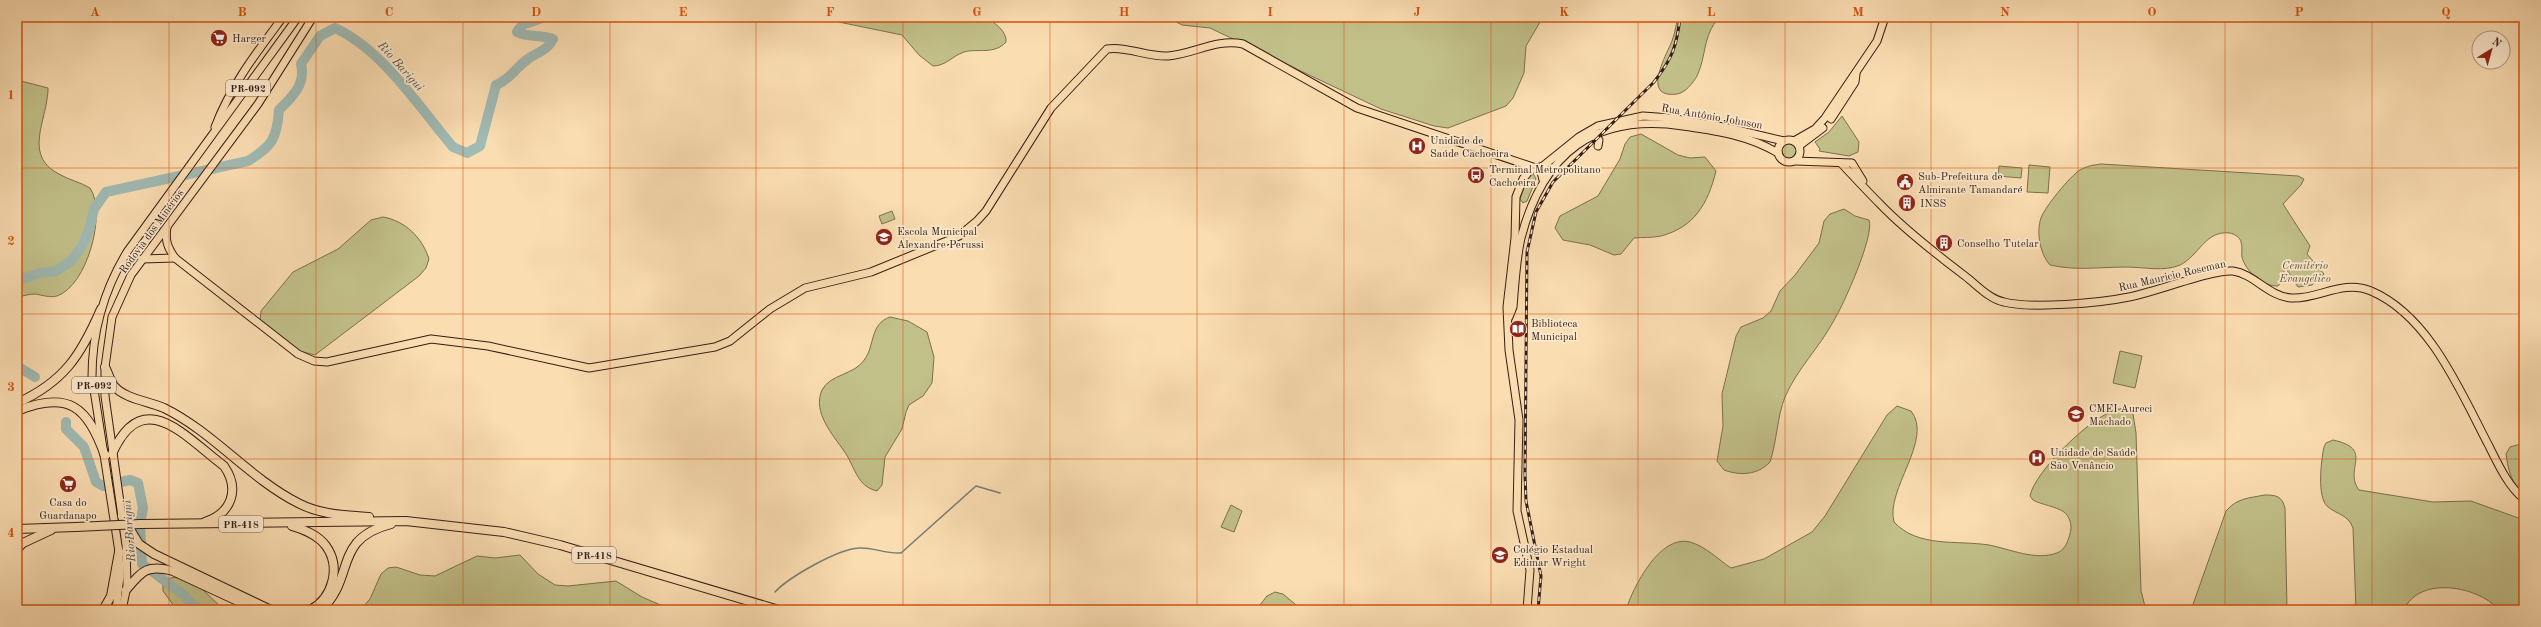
<svg xmlns="http://www.w3.org/2000/svg" width="2541" height="627" font-family="'Old Standard TT',serif">
<rect width="100%" height="100%" fill="#fbddb2"/>
<filter id="stains"><feTurbulence type="fractalNoise" baseFrequency=".005" numOctaves="4"/><feColorMatrix values="0 0 0 0 .2 0 0 0 0 .09 0 0 0 0 .02 0 0 0 .5 -.17"/></filter>
<radialGradient id="worn" r=".72"><stop offset=".6" stop-color="#630" stop-opacity="0"/><stop offset="1" stop-color="#630" stop-opacity=".3"/></radialGradient>
<g fill="#c2c089" stroke="#7c6f4f">
<path d="M828,17H987C995,24 1007,31 1006,42C994,55 979,48 964,52C952,56 946,66 933,66L919,55L902,35L834,21Z"/>
<path d="M1167,17H1543L1526,46L1524,73L1513,98L1506,106L1448,128L1434,126L1381,109L1210,28L1182,25Z"/>
<path d="M1678,17H1719C1702,38 1707,54 1697,76C1693,83 1685,93 1677,94C1640,99 1667,54 1672,41C1675,33 1676,25 1678,17Z"/>
<path d="M17,80L48,88C48,119 22,155 59,174C69,180 80,182 90,188C107,213 87,286 57,296C50,298 42,295 35,294C29,294 23,296 17,297Z"/>
<path d="M1842,116L1859,142L1858,152L1849,156L1819,151L1820,149L1815,142L1829,132Z"/>
<path d="M1641,134L1678,155L1690,158L1705,157L1716,171C1708,203 1695,227 1661,236C1652,238 1643,237 1634,238L1621,254L1614,255L1590,245L1563,240L1555,228L1560,216L1598,196L1620,159L1625,144L1630,137Z"/>
<circle cx="1789" cy="151" r="8"/>
<path d="M2101,164L2298,176L2304,179L2301,185L2283,204L2310,246L2307,254L2324,274L2312,285L2298,287L2285,267L2282,281L2278,286C2264,287 2245,271 2242,257C2241,253 2243,247 2241,242C2240,237 2234,234 2230,233C2205,230 2199,256 2180,265C2164,272 2144,267 2126,267C2100,267 2076,271 2050,265C2040,254 2036,232 2041,218C2044,208 2071,175 2080,170C2087,166 2093,165 2101,164Z"/>
<path d="M2029,165L2050,167L2048,193L2027,192Z"/>
<path d="M1999,166L2022,168L2021,178L1998,176Z"/>
<path d="M1531,174L1534,175L1536,179L1527,201L1523,203L1520,199L1528,176Z"/>
<path d="M1844,209L1855,216L1869,220C1875,235 1843,306 1833,322C1819,348 1797,369 1785,397C1777,417 1777,441 1770,462C1758,475 1740,476 1724,470L1717,461L1723,426L1722,394L1736,336L1741,327L1763,318L1771,311L1780,291L1795,275L1819,243L1824,221L1830,214Z"/>
<path d="M892,211L895,219L882,224L879,216Z"/>
<path d="M383,217C405,221 422,237 429,259L426,268L419,276L315,355L296,350L260,320L261,311L293,272L338,249L371,220Z"/>
<path d="M890,317L908,321L927,332L934,357L932,383L923,396L909,405L906,412L902,429L885,457L882,485L877,491C856,486 855,466 844,451C833,435 812,412 822,390C830,374 855,375 865,359C875,344 870,324 890,317Z"/>
<path d="M2120,351L2142,356L2135,388L2113,383Z"/>
<path d="M1897,406L1911,411C1934,439 1885,490 1894,522C1918,548 1957,540 1989,545C2010,549 2035,561 2057,553C2066,550 2070,537 2071,528C2071,522 2069,516 2064,512C2055,506 2042,505 2033,500L2030,496C2034,472 2094,413 2119,409C2124,408 2128,411 2133,414L2136,433L2141,591L2146,610H1626C1633,587 1660,534 1690,542C1705,546 1719,560 1731,568L1764,559L1812,532L1825,516L1887,415Z"/>
<path d="M2333,440C2375,449 2343,469 2359,490L2433,502L2471,501L2524,520V610H2499C2479,586 2419,575 2404,610H2356L2353,528C2348,514 2337,515 2327,506C2317,496 2321,461 2324,447L2326,443Z"/>
<path d="M2524,443V493C2511,484 2508,469 2506,454L2510,447Z"/>
<path d="M2265,495C2276,495 2282,496 2285,508L2287,610H2191L2226,511C2237,498 2249,498 2265,495Z"/>
<path d="M1231,505L1242,511L1234,532L1221,527Z"/>
<path d="M520,555L538,574L555,585L568,586L616,581L642,597L672,610H360L370,599L381,574L388,568L396,567L420,575L435,576L477,556L495,558Z"/>
<path d="M178,577L202,589L224,610H177L163,591V585L170,578Z"/>
<path d="M1275,592L1283,594L1302,610H1256L1267,596Z"/>
</g>
<g fill="none" stroke-linecap="round" stroke-linejoin="round">
<path stroke="#757c74" stroke-width="1.5" d="M775,592C789,577 838,549 859,548C873,547 885,554 901,553L976,486L1000,493"/>
<g stroke="#a0bab4" stroke-width="10">
<path d="M17,281L40,273L56,271L71,261L82,246L90,227L94,209L106,192L248,161C272,146 277,139 279,110C292,97 306,85 301,64L320,36L335,28C383,50 419,107 453,147L467,153L480,146L496,85C511,79 516,67 528,59C538,52 548,50 553,39C541,34 529,38 517,32L522,25L545,17"/>
<path d="M17,366L35,377"/>
<path d="M66,422V429L84,447L96,482L103,486L130,480L138,483L143,508L140,524L142,564L184,595L192,605L204,610"/>
</g>
<defs>
<g id="major">
<path d="M1831,119L1855,82L1856,74"/>
<path d="M215,127C231,85 257,52 283,17"/>
<path d="M1594,136L1599,140L1598,146"/>
<circle cx="1789" cy="151" r="11"/>
<path d="M1794,141L1815,129L1825,118L1877,41L1885,17"/>
<path d="M1799,146L1823,128"/>
<path d="M1795,161L1852,163L1863,181"/>
<path d="M1841,163C1854,177 1867,191 1880,204C1905,230 1936,254 1965,276C1977,285 1989,299 2004,302C2031,309 2100,303 2129,297C2152,293 2214,269 2233,271C2254,274 2268,296 2291,298C2318,300 2342,279 2371,291C2430,316 2461,393 2489,446C2498,464 2508,486 2524,499"/>
<path d="M167,227C165,240 167,247 175,258L298,354L314,361L327,362L431,339L488,346L589,368L715,347L730,341L770,309L805,288L871,272L959,236L977,221L986,211L1051,108L1107,49C1127,46 1147,57 1168,56C1194,54 1217,38 1243,44L1357,108L1536,168L1541,172L1543,180"/>
<path d="M142,259L175,258"/>
<path d="M1509,317L1513,307C1515,284 1516,260 1521,238C1543,153 1594,113 1683,126C1717,131 1748,135 1778,153"/>
<path d="M116,610L120,576L119,552L92,377C92,333 104,290 127,252L298,17"/>
<path d="M122,610L127,586L126,545L105,396V367L112,317L131,275L258,104L313,17"/>
<path d="M1527,610L1530,570L1517,511L1519,420L1509,350L1507,307L1515,238L1516,197L1523,179L1530,170L1543,166L1579,137L1598,126L1643,116L1671,118L1729,128L1784,141"/>
</g>
<g id="highway">
<path d="M105,367C108,372 110,381 114,386C125,399 148,401 164,408C213,432 249,478 298,503C321,515 344,515 369,517"/>
<path d="M17,403C64,382 81,355 101,309"/>
<path d="M17,411C69,390 88,407 105,456"/>
<path d="M112,454C143,384 185,437 224,466C240,489 232,513 205,522"/>
<path d="M122,516L139,544L154,554L271,610"/>
<path d="M140,524L406,521L504,532L560,545L779,610"/>
<path d="M292,526C305,530 318,535 326,546C341,567 333,598 310,610"/>
<path d="M17,529L76,527"/>
<path d="M17,549L23,543L51,530"/>
<path d="M126,590C142,571 147,564 173,571L257,610"/>
<path d="M103,610L111,596L119,552"/>
<path d="M321,610C356,578 332,539 391,524"/>
</g>
</defs>
<use href="#major" stroke="#351e15" stroke-width="9"/>
<use href="#highway" stroke="#351e15" stroke-width="10"/>
<use href="#major" stroke="#fbddb2" stroke-width="7"/>
<use href="#highway" stroke="#fbddb2" stroke-width="8"/>
<defs>
<path id="rail" d="M1538,610L1541,576L1526,501L1525,474L1527,252L1536,212L1553,182L1654,82C1672,59 1677,46 1680,17"/>
</defs>
<use href="#rail" stroke="#351e15" stroke-width="3"/>
<use href="#rail" stroke="#fce9cd" stroke-width="1.5" stroke-dasharray="4.5" stroke-linecap="butt"/>
<defs>
<path id="highway-bridge" d="M76,527L140,524"/>
</defs>
<use href="#highway-bridge" stroke="#351e15" stroke-width="10" stroke-linecap="butt"/>
<use href="#highway-bridge" stroke="#fbddb2" stroke-width="8"/>
</g>
<path fill="none" stroke="#d6530d" stroke-width="1" stroke-opacity="0.55" d="M169,17V610M316,17V610M463,17V610M610,17V610M756,17V610M903,17V610M1050,17V610M1197,17V610M1344,17V610M1491,17V610M1638,17V610M1785,17V610M1931,17V610M2078,17V610M2225,17V610M2372,17V610M17,168H2524M17,314H2524M17,459H2524"/>
<defs>
<symbol id="supermarket-disc" viewBox="-11 -11 22 22"><circle r="9.5" fill="#8f2418" stroke="#fce9cd"/><path d="M-6-5.5h2.5l.6 2H6L4.5 2H-2.5L-4.4-4H-6ZM-1.5 3.2a1.3 1.3 0 1 0 .1 0ZM3 3.2a1.3 1.3 0 1 0 .1 0Z" fill="#fff"/></symbol>
<symbol id="hospital-disc" viewBox="-11 -11 22 22"><circle r="9.5" fill="#8f2418" stroke="#fce9cd"/><path d="M-5-5h3v3.5h4V-5h3V5h-3V1.5h-4V5h-3Z" fill="#fff"/></symbol>
<symbol id="bus-disc" viewBox="-11 -11 22 22"><circle r="9.5" fill="#8f2418" stroke="#fce9cd"/><path d="M-5-6H5V4H4V6H2V4H-2V6H-4V4H-5ZM-3.5-4V0h7V-4ZM-3.5 1.2v1.5H-2V1.2ZM2 1.2v1.5H3.5V1.2Z" fill="#fff"/></symbol>
<symbol id="civic-disc" viewBox="-11 -11 22 22"><circle r="9.5" fill="#8f2418" stroke="#fce9cd"/><path d="M-.6-6.5H3V-4.5H.6V-3L4-1V1h2V6H-6V1h2V-1L-.6-3ZM-1.2 2.5V6h2.4V2.5Z" fill="#fff"/></symbol>
<symbol id="building-disc" viewBox="-11 -11 22 22"><circle r="9.5" fill="#8f2418" stroke="#fce9cd"/><path d="M-4-6H4V6H1V3H-1V6H-4ZM-2.5-4.3h1.7v1.8h-1.7ZM.8-4.3h1.7v1.8H.8ZM-2.5-1h1.7V.8h-1.7ZM.8-1h1.7V.8H.8Z" fill="#fff"/></symbol>
<symbol id="school-disc" viewBox="-11 -11 22 22"><circle r="9.5" fill="#8f2418" stroke="#fce9cd"/><path d="M0-5L7-2L0 1L-7-2ZM-4 1L0 2.5L4 1V4Q0 6-4 4Z" fill="#fff"/></symbol>
<symbol id="library-disc" viewBox="-11 -11 22 22"><circle r="9.5" fill="#8f2418" stroke="#fce9cd"/><path d="M-6-4Q-3-5.5-.7-3.5V5Q-3 3-6 4ZM6-4Q3-5.5 .7-3.5V5Q3 3 6 4Z" fill="#fff"/></symbol>
</defs>
<g fill-rule="evenodd">
<use href="#supermarket-disc" x="209" y="28" width="20" height="20"/>
<use href="#hospital-disc" x="1407" y="136" width="20" height="20"/>
<use href="#bus-disc" x="1466" y="165" width="20" height="20"/>
<use href="#civic-disc" x="1895" y="172" width="20" height="20"/>
<use href="#building-disc" x="1897" y="193" width="20" height="20"/>
<use href="#school-disc" x="874" y="227" width="20" height="20"/>
<use href="#building-disc" x="1934" y="233" width="20" height="20"/>
<use href="#library-disc" x="1508" y="319" width="20" height="20"/>
<use href="#school-disc" x="2066" y="404" width="20" height="20"/>
<use href="#hospital-disc" x="2027" y="448" width="20" height="20"/>
<use href="#supermarket-disc" x="58" y="474" width="20" height="20"/>
<use href="#school-disc" x="1490" y="545" width="20" height="20"/>
</g>
<g text-anchor="middle" stroke-width="3.5" stroke-linejoin="round" paint-order="stroke">
<g fill="#fce9cd" stroke="#715b4c" stroke-width="1">
<rect x="226" y="80" width="44" height="16" rx="3"/>
<rect x="72" y="377" width="44" height="16" rx="3"/>
<rect x="219" y="516" width="44" height="16" rx="3"/>
<rect x="572" y="547" width="44" height="16" rx="3"/>
</g>
<g font-size="10" font-weight="bold" fill="#351e15">
<text x="248" y="92">PR-092</text>
<text x="94" y="389">PR-092</text>
<text x="241" y="528">PR-418</text>
<text x="594" y="559">PR-418</text>
</g>
<g font-size="11" fill="#351e15" stroke="#fce9cd" text-anchor="start">
<text x="232" y="42">Harger</text>
<text x="1430" y="144">Unidade de<tspan x="1430" dy="13">Saúde Cachoeira</tspan></text>
<text x="1489" y="173">Terminal Metropolitano<tspan x="1489" dy="13">Cachoeira</tspan></text>
<text x="1918" y="180">Sub-Prefeitura de<tspan x="1918" dy="13">Almirante Tamandaré</tspan></text>
<text x="1920" y="207">INSS</text>
<text x="897" y="235">Escola Municipal<tspan x="897" dy="13">Alexandre Perussi</tspan></text>
<text x="1957" y="247">Conselho Tutelar</text>
<text x="1531" y="327">Biblioteca<tspan x="1531" dy="13">Municipal</tspan></text>
<text x="2089" y="412">CMEI Aureci<tspan x="2089" dy="13">Machado</tspan></text>
<text x="2050" y="456">Unidade de Saúde<tspan x="2050" dy="13">São Venâncio</tspan></text>
<text x="68" y="506" text-anchor="middle">Casa do<tspan x="68" dy="13">Guardanapo</tspan></text>
<text x="1513" y="553">Colégio Estadual<tspan x="1513" dy="13">Edimar Wright</tspan></text>
</g>
<g font-size="11" fill="#351e15" stroke="#fce9cd">
<text transform="translate(1712 116) rotate(10)" y="4">Rua Antônio Johnson</text>
<text transform="translate(151 231) rotate(-54)" y="4">Rodovia dos Minérios</text>
<text transform="translate(2172 275) rotate(-13)" y="4">Rua Mauricio Roseman</text>
</g>
<g font-size="11" font-style="italic" fill="#5f4f38" stroke="#fce9cd">
<text x="2305" y="269">Cemitério<tspan x="2305" dy="13">Evangélico</tspan></text>
</g>
<g font-size="12" font-style="italic" fill="#554d45" stroke="#fce9cd">
<text transform="translate(401 66) rotate(48)" y="4">Rio Barigui</text>
<text transform="translate(129 531) rotate(-94)" y="4">Rio Barigui</text>
</g>
</g>
<rect width="2541" height="627" fill="none" stroke="#fbddb2" stroke-width="44"/>
<g transform="translate(2491 50) rotate(37)"><circle r="19" fill="#fce9cd" stroke="#ac9883"/>
<path d="M0-3L7 15L0 10L-7 15Z" fill="#8f2418"/>
<text y="-6" font-size="11" font-weight="bold" text-anchor="middle" fill="#351e15">N</text>
</g>
<rect x="22" y="22" width="2497" height="583" fill="none" stroke="#d6530d" stroke-width="1.5"/>
<g font-size="13" text-anchor="middle" font-weight="bold" fill="#d6530d">
<text x="95" y="16">A</text>
<text x="242" y="16">B</text>
<text x="389" y="16">C</text>
<text x="536" y="16">D</text>
<text x="683" y="16">E</text>
<text x="830" y="16">F</text>
<text x="977" y="16">G</text>
<text x="1124" y="16">H</text>
<text x="1270" y="16">I</text>
<text x="1417" y="16">J</text>
<text x="1564" y="16">K</text>
<text x="1711" y="16">L</text>
<text x="1858" y="16">M</text>
<text x="2005" y="16">N</text>
<text x="2152" y="16">O</text>
<text x="2299" y="16">P</text>
<text x="2446" y="16">Q</text>
<text x="11" y="99">1</text>
<text x="11" y="245">2</text>
<text x="11" y="391">3</text>
<text x="11" y="537">4</text>
</g>
<rect width="100%" height="100%" filter="url(#stains)"/>
<rect width="100%" height="100%" fill="url(#worn)"/>
</svg>
